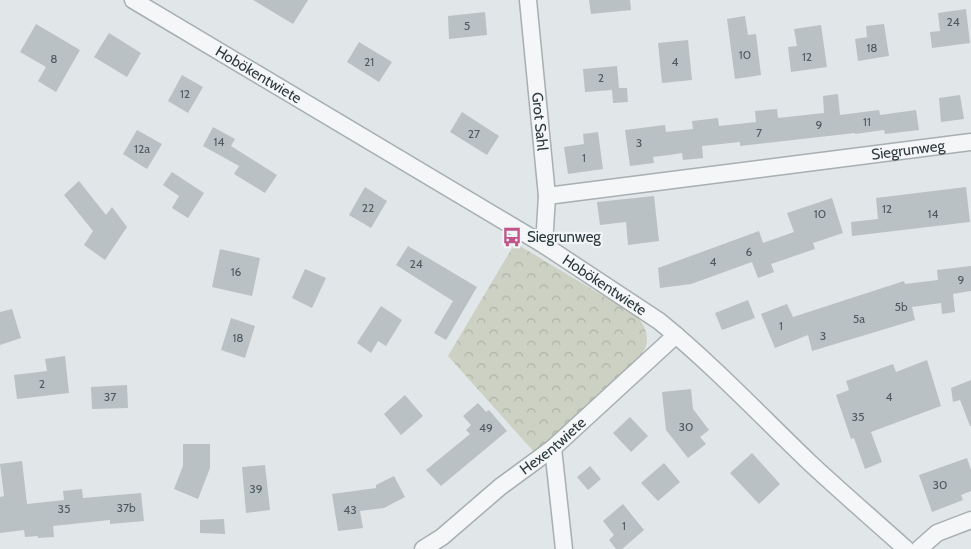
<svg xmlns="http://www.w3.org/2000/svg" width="971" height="549" font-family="Cabin,sans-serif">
<defs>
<pattern id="forest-crowns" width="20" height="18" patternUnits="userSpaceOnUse" patternTransform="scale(1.25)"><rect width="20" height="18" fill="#ccd1c3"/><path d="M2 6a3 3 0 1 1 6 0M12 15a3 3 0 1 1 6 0" fill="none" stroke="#afb4a9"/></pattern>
</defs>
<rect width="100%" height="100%" fill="#e1e6e8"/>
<path fill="url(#forest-crowns)" d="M515,243L635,315C644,323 649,334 646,346C643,361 552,438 535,453L448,356Z"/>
<g fill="#b9c1c5">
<path d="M253,0H308L293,24Z"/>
<path d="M589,0H630L631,10L591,14Z"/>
<path d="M966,9L970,43L932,48L930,32L940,31L938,13Z"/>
<path d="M485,12L487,35L449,39L448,16Z"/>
<path d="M745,16L748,35L756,34L761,75L735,79L727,19Z"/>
<path d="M36,24L80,50L56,92L38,81L46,67L20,52Z"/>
<path d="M884,24L889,56L858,61L855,39L867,37L866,26Z"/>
<path d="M821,25L827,67L791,72L788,47L797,46L794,29Z"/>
<path d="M109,33L141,53L127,77L94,57Z"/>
<path d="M688,40L692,80L662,83L658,43Z"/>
<path d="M359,42L392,62L379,82L347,62Z"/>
<path d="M617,66L619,88H627L628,102L613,103L612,90L585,92L583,69Z"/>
<path d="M182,75L203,87L188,113L168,101Z"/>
<path d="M838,94L840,115L879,110L880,115L916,110L919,130L885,134L884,130L855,134V133L740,146V142L702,146L703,158L683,160L682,153L669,155L653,157L654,163L630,166L625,130L665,125L666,132L693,129L692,121L718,118L719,126L756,122L755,111L777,109L778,118L824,113L823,96Z"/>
<path d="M960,95L964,119L941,122L939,98Z"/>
<path d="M462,112L499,136L487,155L450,132Z"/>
<path d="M213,127L235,139L231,146L277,175L265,193L234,174L239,166L203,146Z"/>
<path d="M137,130L162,144L147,169L123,154Z"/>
<path d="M598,132L603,169L568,174L564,147L584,144L583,134Z"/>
<path d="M172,172L204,193L188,218L172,208L179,196L163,185Z"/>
<path d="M79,181L106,215L112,207L127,227L105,260L84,245L93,231L64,195Z"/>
<path d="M365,187L387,201L371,228L349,215Z"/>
<path d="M966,187L970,222L852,236L851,222L878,219L876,198Z"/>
<path d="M654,196L659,241L628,245L626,222L600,225L597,202Z"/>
<path d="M832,198L843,233L813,243L815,249L771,264L774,272L758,278L752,262L691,284L660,288L658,268L759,231L763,243L794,232L787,213Z"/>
<path d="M408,246L477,287L446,340L434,333L453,301L396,265Z"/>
<path d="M220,249L260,258L252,296L212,287Z"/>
<path d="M971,266V291L953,294L955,312L942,314L941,303L912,307L915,320L812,351L808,335L775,348L761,314L787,304L793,317L904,281L905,284L938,280L937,270Z"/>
<path d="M305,269L326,278L312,308L292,298Z"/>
<path d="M748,300L755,318L722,330L715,313Z"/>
<path d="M381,306L402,320L386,346L378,341L371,353L357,343Z"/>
<path d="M12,309L21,338L0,345V312Z"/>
<path d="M231,318L255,326L245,358L221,350Z"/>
<path d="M65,356L69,393L17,399L14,375L47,371L45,359Z"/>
<path d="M927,360L941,406L871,432L882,462L865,469L854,438L851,439L836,395L849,390L846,381L893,364L896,372Z"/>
<path d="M971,380V426H970L960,400L953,402L951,388Z"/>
<path d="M127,385L128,408L92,409L91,387Z"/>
<path d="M691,389L693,409L709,430L700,437L706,444L688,458L666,430L662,392Z"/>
<path d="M405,395L423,416L401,435L384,414Z"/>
<path d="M478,403L486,412L489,410L507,431L441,486L426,470L470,434L466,430L471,425L463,416Z"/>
<path d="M630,417L648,436L631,452L613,433Z"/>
<path d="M183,444H210V468L198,499L174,489L183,466Z"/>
<path d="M752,453L780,484L759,504L730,473Z"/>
<path d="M967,458L971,470V491L961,495L963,500L932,512L919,475Z"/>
<path d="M22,461L27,504L64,500L63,491L82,489L83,498L141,493L144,521L110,524V520L53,526L54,537L38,538V536L25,537L24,530L0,533V497L4,496L0,464Z"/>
<path d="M664,463L680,482L658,501L641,483Z"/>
<path d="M265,465L270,510L246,513L242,467Z"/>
<path d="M590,466L601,479L588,490L577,477Z"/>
<path d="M394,476L405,497L384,508L360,511L363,528L338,531L332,494L376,488V485Z"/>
<path d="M623,504L644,530L622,549H616L609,540L614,535L603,521Z"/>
<path d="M224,519L225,534L200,533V520Z"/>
</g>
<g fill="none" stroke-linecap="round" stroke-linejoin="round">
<defs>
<g id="minor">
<path id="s1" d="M133,0L544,245L659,321C712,364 760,415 809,462C841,492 874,520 906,549"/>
<path id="s2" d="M528,0L547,196L544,245"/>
<path id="s3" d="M547,196L971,142"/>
<path d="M553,448L564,549"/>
<path id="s4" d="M423,549L442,537L500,487L553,448L676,335"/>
<path d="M919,549L937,533L971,520"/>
</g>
</defs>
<use href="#minor" stroke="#a7afb2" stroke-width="19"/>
<use href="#minor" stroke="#f4f6f7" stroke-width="16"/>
</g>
<defs>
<symbol id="bus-bare" viewBox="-9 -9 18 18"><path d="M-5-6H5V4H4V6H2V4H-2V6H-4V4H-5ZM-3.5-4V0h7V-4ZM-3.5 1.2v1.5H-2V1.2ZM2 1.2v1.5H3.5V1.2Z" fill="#bf5588" stroke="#f1f5f6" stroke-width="2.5" paint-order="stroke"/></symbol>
</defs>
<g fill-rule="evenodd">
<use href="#bus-bare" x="498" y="223" width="28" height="28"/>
</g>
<g text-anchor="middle" stroke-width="4.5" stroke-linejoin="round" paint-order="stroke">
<g font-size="12" fill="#4f5b60">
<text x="953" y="26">24</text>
<text x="467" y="30">5</text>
<text x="872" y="52">18</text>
<text x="745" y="59">10</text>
<text x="807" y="61">12</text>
<text x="54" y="63">8</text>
<text x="369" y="66">21</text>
<text x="675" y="66">4</text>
<text x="601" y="82">2</text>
<text x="185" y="98">12</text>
<text x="867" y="126">11</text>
<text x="819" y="129">9</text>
<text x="759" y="137">7</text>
<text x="474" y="138">27</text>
<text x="219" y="146">14</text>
<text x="639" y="147">3</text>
<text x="142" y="153">12a</text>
<text x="584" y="162">1</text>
<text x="368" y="212">22</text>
<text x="887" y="213">12</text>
<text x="820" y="218">10</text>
<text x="933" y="218">14</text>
<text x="749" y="256">6</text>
<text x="713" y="266">4</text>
<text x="416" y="268">24</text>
<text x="236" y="276">16</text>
<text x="961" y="284">9</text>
<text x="901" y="311">5b</text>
<text x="859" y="323">5a</text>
<text x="781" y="330">1</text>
<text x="823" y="340">3</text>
<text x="238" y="342">18</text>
<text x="42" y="388">2</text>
<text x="110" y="401">37</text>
<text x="889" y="401">4</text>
<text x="858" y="421">35</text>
<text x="686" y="431">30</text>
<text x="486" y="432">49</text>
<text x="940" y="489">30</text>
<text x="256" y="493">39</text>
<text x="126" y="512">37b</text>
<text x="64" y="513">35</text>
<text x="350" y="514">43</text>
<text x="624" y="530">1</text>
</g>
<g font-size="15" fill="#2c393e" stroke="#f1f5f6">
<text dy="5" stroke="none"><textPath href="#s1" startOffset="146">Hobökentwiete</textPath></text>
<text dy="5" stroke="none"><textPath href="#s2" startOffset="122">Grot Sahl</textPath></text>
<text dy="5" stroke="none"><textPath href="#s3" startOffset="364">Siegrunweg</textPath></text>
<text dy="5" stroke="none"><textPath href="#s1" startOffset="551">Hobökentwiete</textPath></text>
<text dy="5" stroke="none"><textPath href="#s4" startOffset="166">Hexentwiete</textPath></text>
</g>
<g font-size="15" fill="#2c393e" stroke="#f1f5f6" text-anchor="start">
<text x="527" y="242">Siegrunweg</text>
</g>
</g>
</svg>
